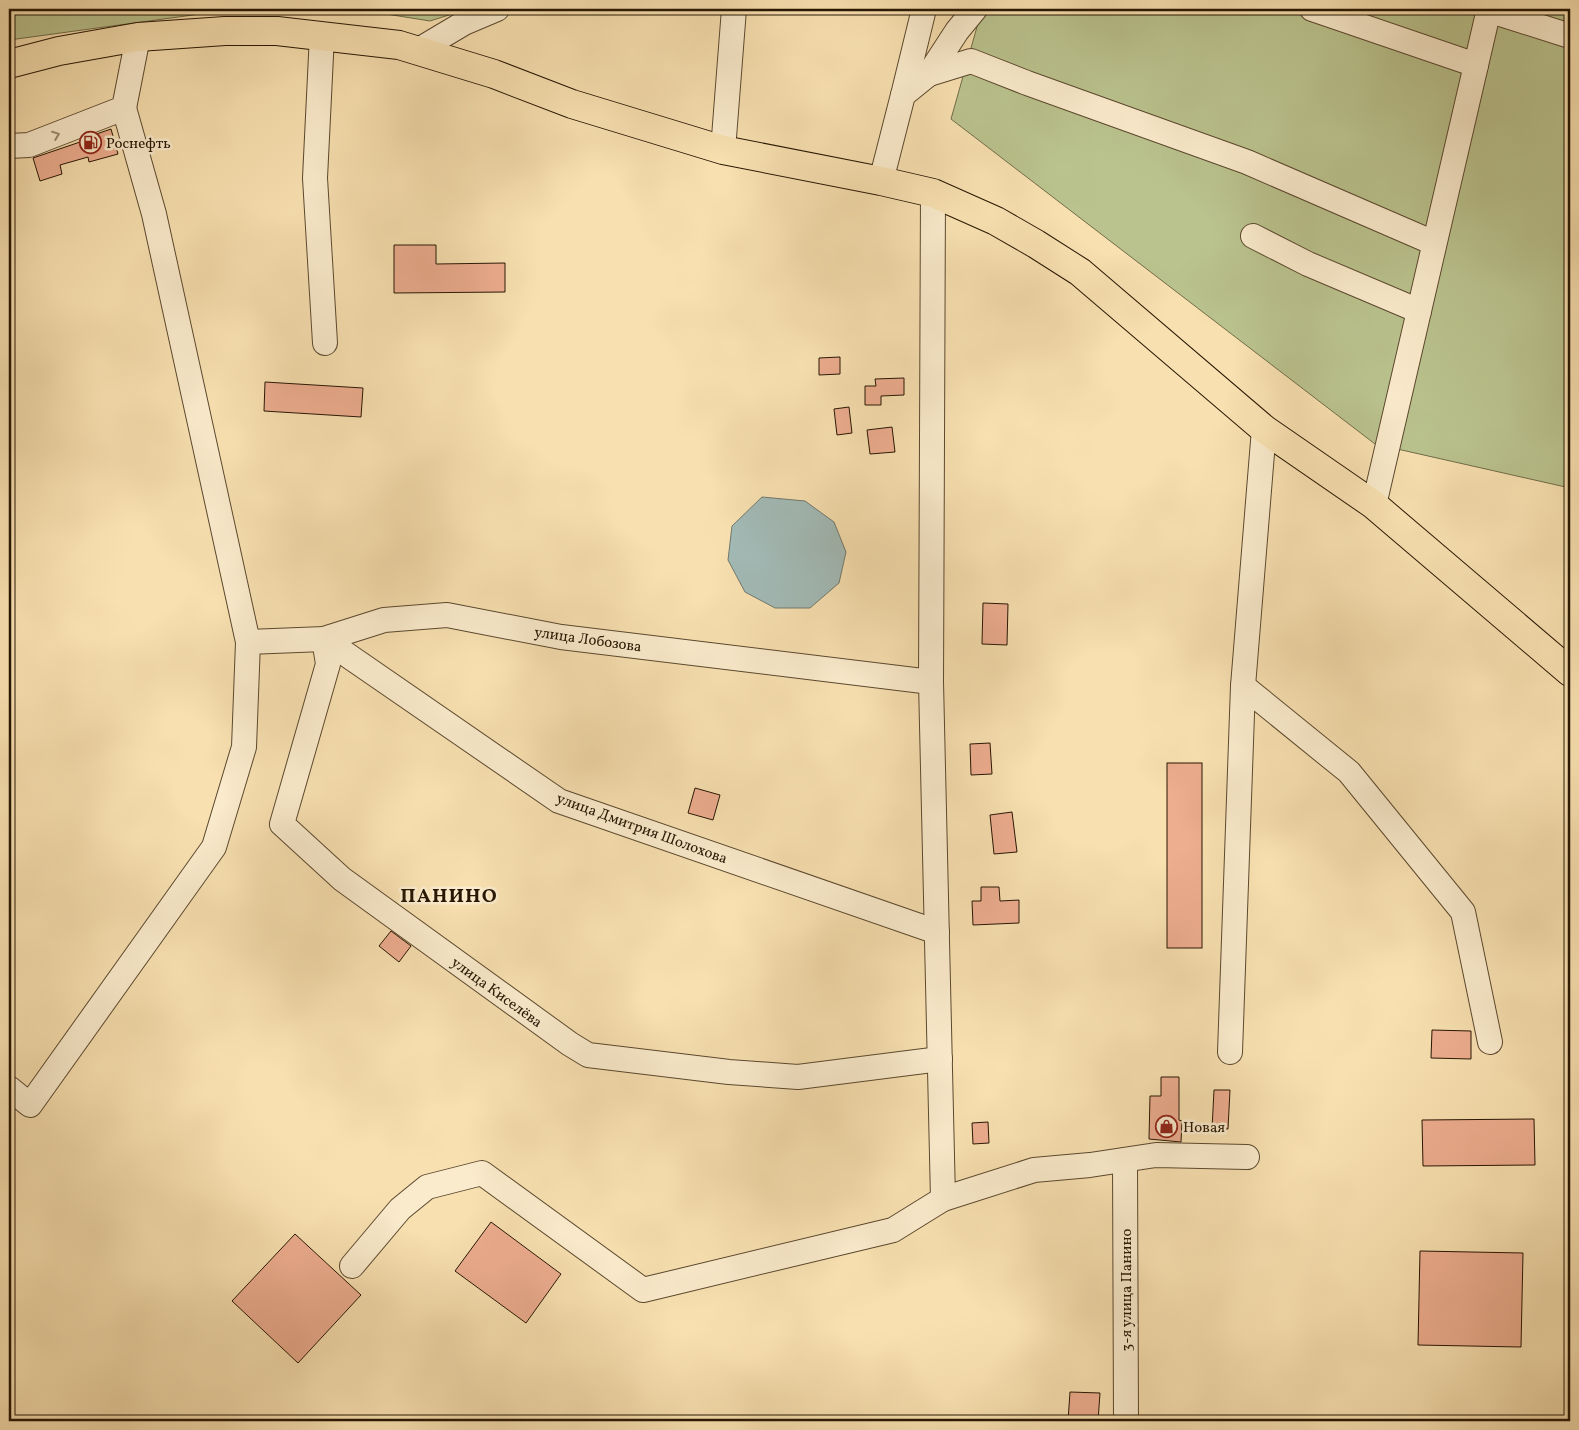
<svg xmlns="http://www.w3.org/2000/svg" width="1579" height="1430" font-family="Vollkorn,serif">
<rect width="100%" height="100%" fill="#f8e0b0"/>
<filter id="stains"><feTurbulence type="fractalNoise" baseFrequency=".004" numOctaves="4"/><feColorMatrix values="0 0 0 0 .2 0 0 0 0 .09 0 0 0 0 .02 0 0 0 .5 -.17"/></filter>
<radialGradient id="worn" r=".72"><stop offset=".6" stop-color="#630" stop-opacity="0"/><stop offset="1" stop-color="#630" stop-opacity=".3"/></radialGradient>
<g fill="#bac38e" stroke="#706c48">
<path d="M9,9H237L9,40Z"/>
<path d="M355,9H468L430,21Z"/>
<path d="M982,9H1570V488L1375,444L951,119Z"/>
</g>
<path fill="#a2bab6" stroke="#71786e" d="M762,497L805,501L834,522L846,552L839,583L810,608H775L745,592L728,560L732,526Z"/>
<g fill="#edad8f" stroke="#271603">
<path d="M111,129L118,154L89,162L88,157L60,165L62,174L40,181L33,158L83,141L82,139Z"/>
<path d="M394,245H436V264L505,263V292L394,293Z"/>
<path d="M840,357V374L819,375V358Z"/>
<path d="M904,378V395L881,396V405H865V386H876L875,379Z"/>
<path d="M265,382L363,388L361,417L264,411Z"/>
<path d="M849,407L852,433L837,435L834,409Z"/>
<path d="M892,427L895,452L870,454L867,430Z"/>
<path d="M983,603L1008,604L1007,645L982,644Z"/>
<path d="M990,743L992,774L971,775L970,744Z"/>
<rect x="1167" y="763" width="35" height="185"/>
<path d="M695,788L720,795L713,820L688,813Z"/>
<path d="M1012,812L1017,852L994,854L990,815Z"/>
<path d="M981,887H999L1000,901L1019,900V923L973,925L972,901H981Z"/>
<path d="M391,931L411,946L399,962L379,946Z"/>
<path d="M1432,1030L1471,1031V1059L1431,1058Z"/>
<path d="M1161,1077H1179V1120L1182,1121L1181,1142L1149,1139L1150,1096H1161Z"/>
<path d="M1214,1090H1230L1228,1129H1212Z"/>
<path d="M1534,1119L1535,1165L1423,1166L1422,1120Z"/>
<path d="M988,1122L989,1143L973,1144L972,1123Z"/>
<path d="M491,1222L561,1274L526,1323L455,1271Z"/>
<path d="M295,1234L361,1295L298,1363L232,1301Z"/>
<path d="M1420,1251L1523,1253L1521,1347L1418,1345Z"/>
<path d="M1070,1392L1100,1393L1098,1421H1068Z"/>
</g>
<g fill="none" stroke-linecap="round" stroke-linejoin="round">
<defs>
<g id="minor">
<path d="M1312,9L1476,65"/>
<path d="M1488,10L1570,36"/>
<path d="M322,35L315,178L325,343"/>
<path d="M417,51L464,23L497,9"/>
<path d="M929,74L971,61L1027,83L1247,162L1434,243"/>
<path d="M903,95L924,9"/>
<path d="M9,146L29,145L124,108L138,37"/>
<path d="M723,150L734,9"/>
<path d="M881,181L903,95L929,74L957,31L975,9"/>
<path d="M1253,236L1308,264L1419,311"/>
<path d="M1374,505L1489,9"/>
<path d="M324,639L328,664L282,824L342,879L570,1044L588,1055L729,1072L798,1077L940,1059"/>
<path d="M324,639L559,801L937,932"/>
<path d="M248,642L324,639L384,620L447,615L561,637L931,682"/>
<path d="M1243,686L1349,772L1463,912L1490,1042"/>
<path d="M1230,1052L1243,686L1264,429"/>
<path d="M9,1088L30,1105L214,847L244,747L248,642L154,214L124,108"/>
<path d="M1125,1160L1126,1421"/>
<path d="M943,1199L1034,1170L1090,1165L1156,1155L1247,1157"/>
<path d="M352,1266L400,1209L427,1187L482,1173L643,1290L893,1230L943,1199L931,682L933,193"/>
</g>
<path id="major" d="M9,64L59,51L138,37L225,31H277L399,45L494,74L572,104L723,150L881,181L933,193L996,221L1036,244L1080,272L1264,429L1374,505L1570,672"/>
</defs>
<use href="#minor" stroke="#5b482e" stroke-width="26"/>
<use href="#major" stroke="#271603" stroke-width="30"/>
<use href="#minor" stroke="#faebcc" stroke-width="24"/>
<use href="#major" stroke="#f8e0b0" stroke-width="28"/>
</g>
<defs><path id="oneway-chevron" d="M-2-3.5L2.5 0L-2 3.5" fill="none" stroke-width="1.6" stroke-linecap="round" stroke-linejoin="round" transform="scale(1.25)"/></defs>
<use stroke="#9b8b72" href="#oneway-chevron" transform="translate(56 135) rotate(-21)"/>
<defs>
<symbol id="fuel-ring" viewBox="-11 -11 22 22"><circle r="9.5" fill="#faebcc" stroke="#8f2418" stroke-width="1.5"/><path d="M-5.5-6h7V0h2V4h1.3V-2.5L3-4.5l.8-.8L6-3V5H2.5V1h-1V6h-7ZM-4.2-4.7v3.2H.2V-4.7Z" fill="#8f2418"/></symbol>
<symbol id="shop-ring" viewBox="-11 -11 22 22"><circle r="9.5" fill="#faebcc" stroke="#8f2418" stroke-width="1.5"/><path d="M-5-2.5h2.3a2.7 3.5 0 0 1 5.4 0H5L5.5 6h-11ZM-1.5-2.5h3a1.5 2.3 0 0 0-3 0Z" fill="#8f2418"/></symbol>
</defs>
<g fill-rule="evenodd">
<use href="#fuel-ring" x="78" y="130" width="25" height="25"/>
<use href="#shop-ring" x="1154" y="1114" width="25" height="25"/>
</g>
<g text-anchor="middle" stroke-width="5" stroke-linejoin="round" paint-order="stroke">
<g font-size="15" fill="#271603" stroke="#faebcc" text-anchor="start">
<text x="106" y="148">Роснефть</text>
<text x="1183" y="1132">Новая</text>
</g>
<g font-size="15" fill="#271603" stroke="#faebcc">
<text transform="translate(588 639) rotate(8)" y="5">улица Лобозова</text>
<text transform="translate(642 828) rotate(20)" y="5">улица Дмитрия Шолохова</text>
<text transform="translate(497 992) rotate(36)" y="5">улица Киселёва</text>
<text transform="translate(1126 1290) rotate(-90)" y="5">3-я улица Панино</text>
</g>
<g font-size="20" font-weight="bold" letter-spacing="1" fill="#271603" stroke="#faebcc">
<text x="449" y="902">ПАНИНО</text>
</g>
</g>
<rect width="1579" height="1430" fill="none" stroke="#f8e0b0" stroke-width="30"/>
<rect x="10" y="10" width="1559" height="1410" fill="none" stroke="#271603" stroke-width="2.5"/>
<rect x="15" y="15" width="1549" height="1400" fill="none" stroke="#271603"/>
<rect width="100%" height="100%" filter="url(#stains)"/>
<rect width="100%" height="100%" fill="url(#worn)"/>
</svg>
